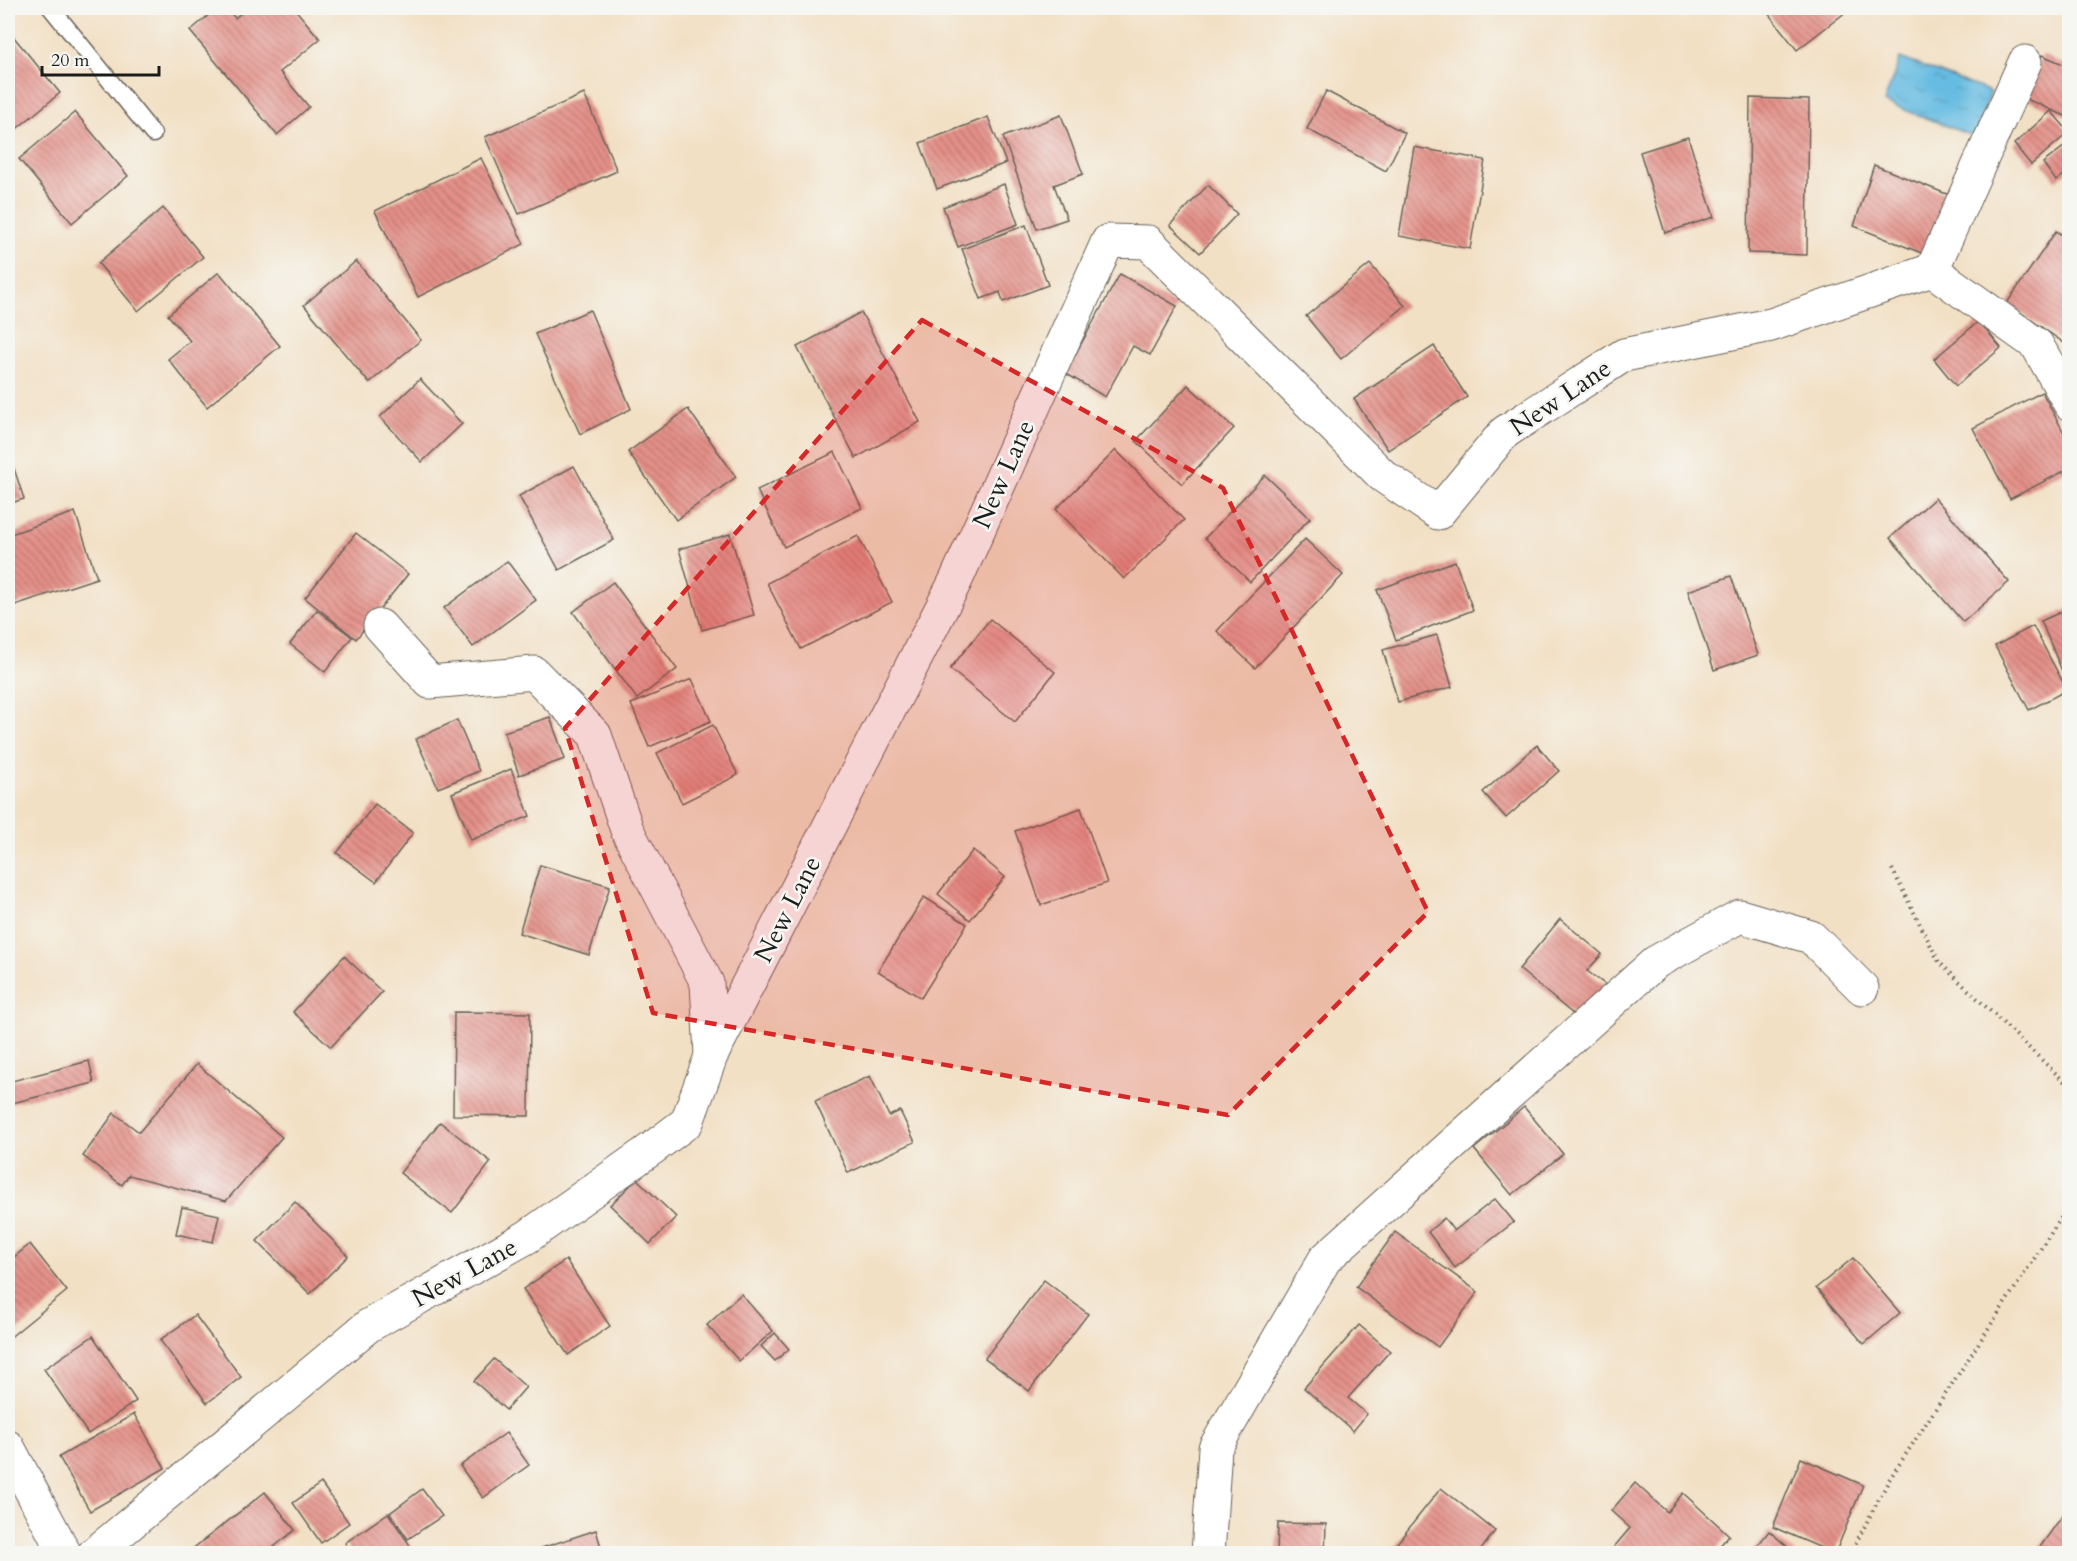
<svg xmlns="http://www.w3.org/2000/svg" width="2077" height="1561" font-family="Cardo,serif">
<defs>
<pattern id="water-ripples" width="26" height="14" patternUnits="userSpaceOnUse" patternTransform="scale(1.5)"><rect width="26" height="14" fill="#65bbe2"/><path d="M2 4q2-2 4 0t4 0M15 11q2-2 4 0t4 0" fill="none" stroke="#57a0c1"/></pattern>
<pattern id="building-back-hatch" width="6" height="6" patternUnits="userSpaceOnUse" patternTransform="scale(1.5)"><rect width="6" height="6" fill="#e49088"/><path d="M-1 5l2 2M0 0l6 6M5-1l2 2" fill="none" stroke="#b8756e"/></pattern>
</defs>
<rect width="100%" height="100%" fill="#f6f6f2"/>
<filter id="ink" filterUnits="userSpaceOnUse"><feTurbulence type="fractalNoise" baseFrequency=".0167" numOctaves="2"/><feDisplacementMap in="SourceGraphic" scale="12" xChannelSelector="R" yChannelSelector="G"/><feConvolveMatrix kernelMatrix="1 2 1 2 8 2 1 2 1" color-interpolation-filters="sRGB"/></filter>
<filter id="wash" filterUnits="userSpaceOnUse"><feTurbulence type="fractalNoise" baseFrequency=".008" numOctaves="4" result="noise"/><feDisplacementMap in="SourceGraphic" scale="24" xChannelSelector="R" yChannelSelector="G"/><feGaussianBlur stdDeviation="1.35" result="paint"/><feColorMatrix in="noise" values="0 0 0 0 0 0 0 0 0 0 0 0 0 0 0 0 0 1.4 0 .05"/><feComposite in="paint" operator="in"/></filter>
<g filter="url(#wash)">
<rect width="100%" height="100%" fill="#f2e0c5"/>
<path fill="url(#water-ripples)" stroke="#406c7f" stroke-width="1.5" d="M1900,58L1991,92L1975,137L1884,102Z"/>
<g id="blocks">
<g fill="url(#building-back-hatch)">
<path d="M217,8H226L235,18L247,8H294L320,39L280,72L309,107L277,135L190,31Z"/>
<path d="M1764,8H1851L1797,50Z"/>
<path d="M8,30L60,93L8,136Z"/>
<path d="M2042,55L2070,67V118L2024,98Z"/>
<path d="M1326,91L1405,133L1386,171L1307,129Z"/>
<path d="M584,94L617,171L519,214L485,137Z"/>
<path d="M1750,98L1809,100L1807,255L1748,253Z"/>
<path d="M2051,111L2069,132L2031,165L2014,144Z"/>
<path d="M75,112L128,176L72,223L19,159Z"/>
<path d="M1061,115L1083,174L1054,185L1067,219L1037,229L1003,137Z"/>
<path d="M988,117L1006,163L937,189L920,143Z"/>
<path d="M1688,137L1714,217L1665,233L1640,152Z"/>
<path d="M2070,142V170L2056,181L2043,163Z"/>
<path d="M1414,147L1485,160L1470,249L1399,236Z"/>
<path d="M481,158L524,244L418,297L375,211Z"/>
<path d="M1874,165L1949,195L1924,254L1854,226Z"/>
<path d="M1004,184L1018,224L958,247L943,207Z"/>
<path d="M1208,185L1237,214L1200,253L1170,225Z"/>
<path d="M163,208L203,257L138,311L98,263Z"/>
<path d="M1026,225L1048,285L1003,302L1000,292L981,299L962,249Z"/>
<path d="M2056,231L2070,240V347L2007,303Z"/>
<path d="M356,261L421,340L369,383L304,305Z"/>
<path d="M1370,264L1405,306L1341,359L1306,316Z"/>
<path d="M219,272L280,346L207,407L168,359L190,341L168,315Z"/>
<path d="M1120,274L1177,306L1150,355L1133,346L1105,397L1065,373Z"/>
<path d="M590,310L631,409L580,434L535,334Z"/>
<path d="M861,312L920,422L856,458L797,347Z"/>
<path d="M1979,321L2001,348L1956,386L1934,359Z"/>
<path d="M1434,346L1467,397L1388,450L1354,399Z"/>
<path d="M420,379L462,424L422,462L380,417Z"/>
<path d="M1188,385L1234,428L1182,484L1136,441Z"/>
<path d="M2042,392L2070,444V468L2010,499L1973,428Z"/>
<path d="M688,409L736,477L676,520L628,452Z"/>
<path d="M8,450L24,499L8,504Z"/>
<path d="M1116,450L1184,520L1124,579L1056,509Z"/>
<path d="M835,452L862,508L784,547L757,490Z"/>
<path d="M574,466L614,540L559,570L519,496Z"/>
<path d="M1265,475L1310,518L1250,582L1205,538Z"/>
<path d="M1935,498L2009,582L1963,622L1890,538Z"/>
<path d="M75,512L97,578L9,607L8,602V535Z"/>
<path d="M356,533L408,574L356,639L305,598Z"/>
<path d="M730,534L754,615L702,630L679,549Z"/>
<path d="M858,536L892,602L801,649L767,583Z"/>
<path d="M1305,539L1343,575L1255,668L1217,631Z"/>
<path d="M507,561L536,600L473,647L444,608Z"/>
<path d="M1455,561L1473,610L1396,640L1377,590Z"/>
<path d="M1731,576L1758,655L1714,670L1688,591Z"/>
<path d="M613,582L677,669L637,699L573,612Z"/>
<path d="M2070,608V668L2062,671L2041,621Z"/>
<path d="M317,610L352,637L325,672L290,644Z"/>
<path d="M990,619L1055,672L1015,722L950,669Z"/>
<path d="M2033,626L2067,690L2029,710L1995,646Z"/>
<path d="M1437,635L1452,687L1398,702L1383,650Z"/>
<path d="M692,679L711,721L649,747L631,704Z"/>
<path d="M550,717L565,759L519,775L504,732Z"/>
<path d="M457,720L479,771L438,788L416,739Z"/>
<path d="M713,725L738,775L682,803L657,753Z"/>
<path d="M1537,745L1559,771L1506,818L1483,792Z"/>
<path d="M511,769L530,816L471,840L452,793Z"/>
<path d="M375,804L413,833L376,882L337,853Z"/>
<path d="M1081,808L1107,883L1041,905L1015,831Z"/>
<path d="M973,850L1005,877L970,920L938,894Z"/>
<path d="M540,865L610,886L589,955L519,933Z"/>
<path d="M924,897L967,924L921,998L878,971Z"/>
<path d="M1560,919L1602,954L1587,971L1607,986L1580,1020L1519,969Z"/>
<path d="M344,956L382,992L331,1047L293,1012Z"/>
<path d="M454,1012L530,1013L529,1116L453,1115Z"/>
<path d="M89,1061L94,1083L8,1104V1082Z"/>
<path d="M197,1064L282,1137L226,1201L129,1175L122,1185L83,1156L114,1113L139,1132Z"/>
<path d="M870,1076L889,1116L900,1111L915,1142L848,1173L815,1101Z"/>
<path d="M1524,1107L1563,1154L1512,1195L1474,1149Z"/>
<path d="M440,1122L491,1162L452,1213L400,1173Z"/>
<path d="M637,1179L676,1217L650,1244L610,1205Z"/>
<path d="M1495,1199L1514,1222L1455,1268L1428,1232L1444,1218L1454,1231Z"/>
<path d="M295,1202L348,1256L310,1294L257,1241Z"/>
<path d="M182,1207L219,1215L213,1242L176,1234Z"/>
<path d="M1395,1232L1478,1292L1438,1347L1356,1287Z"/>
<path d="M30,1244L67,1291L8,1339V1262Z"/>
<path d="M1853,1258L1900,1313L1864,1344L1816,1288Z"/>
<path d="M566,1260L610,1326L568,1355L523,1289Z"/>
<path d="M1044,1280L1088,1314L1029,1391L985,1358Z"/>
<path d="M741,1294L773,1331L739,1361L707,1325Z"/>
<path d="M195,1315L241,1377L207,1403L160,1340Z"/>
<path d="M1359,1325L1390,1351L1348,1398L1367,1414L1353,1431L1304,1388Z"/>
<path d="M775,1333L789,1349L775,1361L761,1346Z"/>
<path d="M93,1336L136,1401L88,1434L44,1369Z"/>
<path d="M494,1359L526,1387L506,1410L474,1381Z"/>
<path d="M2070,1411V1427L2062,1420Z"/>
<path d="M134,1414L165,1468L90,1511L59,1457Z"/>
<path d="M506,1433L529,1465L483,1498L460,1466Z"/>
<path d="M1801,1458L1863,1485L1835,1554L1773,1527Z"/>
<path d="M321,1483L349,1523L321,1543L293,1503Z"/>
<path d="M1635,1483L1667,1512L1683,1493L1729,1535L1713,1554H1608L1630,1528L1611,1511Z"/>
<path d="M1441,1488L1495,1531L1478,1554H1391L1390,1552Z"/>
<path d="M422,1489L442,1516L408,1539L390,1513Z"/>
<path d="M265,1492L295,1530L265,1554H186Z"/>
<path d="M2070,1505V1554H2035Z"/>
<path d="M388,1513L416,1554H352L345,1543Z"/>
<path d="M1278,1523L1326,1524L1325,1554H1277Z"/>
<path d="M596,1530L603,1554H526V1553Z"/>
<path d="M1769,1531L1796,1554H1751Z"/>
</g>
</g>
</g>
<g filter="url(#ink)">
<use href="#blocks" fill-opacity="0" stroke="#676157" stroke-width="1.5"/>
<g fill="none" stroke-linecap="round" stroke-linejoin="round">
<defs>
<path id="service" d="M51,8L153,134"/>
<g id="minor">
<path d="M1932,270L2025,62"/>
<path d="M380,626L430,682L534,673L595,735L627,830L707,983L711,1054"/>
<path d="M94,1554L368,1326L527,1237L654,1147L687,1122L711,1056L956,580L1108,241L1148,242L1383,476L1438,513L1505,432L1624,355L1771,325L1932,270L2037,345L2070,404"/>
<path d="M1208,1554L1215,1448L1325,1259L1656,962L1740,916L1811,937L1862,988"/>
</g>
<path id="secondary" d="M8,1447L65,1554"/>
</defs>
<use href="#service" stroke="#676157" stroke-width="19"/>
<use href="#minor" stroke="#676157" stroke-width="35"/>
<use href="#secondary" stroke="#676157" stroke-width="35"/>
<g stroke="#676157" stroke-width="4" stroke-dasharray="1.5 4.5" stroke-linecap="butt">
<path d="M1892,869L1939,962L2068,1085L2070,1093"/>
<path d="M1850,1554L1889,1480L2070,1204"/>
</g>
<use href="#service" stroke="#fff" stroke-width="16"/>
<use href="#minor" stroke="#fff" stroke-width="33"/>
<use href="#secondary" stroke="#fff" stroke-width="33"/>
</g>
</g>
<path fill="#d62828" fill-opacity="0.2" stroke="#d62828" stroke-width="4.5" stroke-dasharray="12 8" stroke-linejoin="round" d="M922,320L1223,488L1428,912L1228,1115L653,1013L565,728Z"/>
<g text-anchor="middle" stroke-width="5" stroke-linejoin="round" paint-order="stroke">
<g font-size="26" fill="#1c1c1c" stroke="#f6f6f2">
<text transform="translate(1560 397) rotate(-34)" y="9">New Lane</text>
<text transform="translate(1003 474) rotate(-66)" y="9">New Lane</text>
<text transform="translate(787 909) rotate(-63)" y="9">New Lane</text>
<text transform="translate(464 1272) rotate(-29)" y="9">New Lane</text>
</g>
</g>
<rect width="2077" height="1561" fill="none" stroke="#f6f6f2" stroke-width="30"/>
<path d="M42 66v9h117v-9" fill="none" stroke="#1c1c1c" stroke-width="3"/>
<text x="51" y="66" font-size="18" fill="#1c1c1c" stroke="#f6f6f2" stroke-width="4.5" paint-order="stroke">20 m</text>
</svg>
